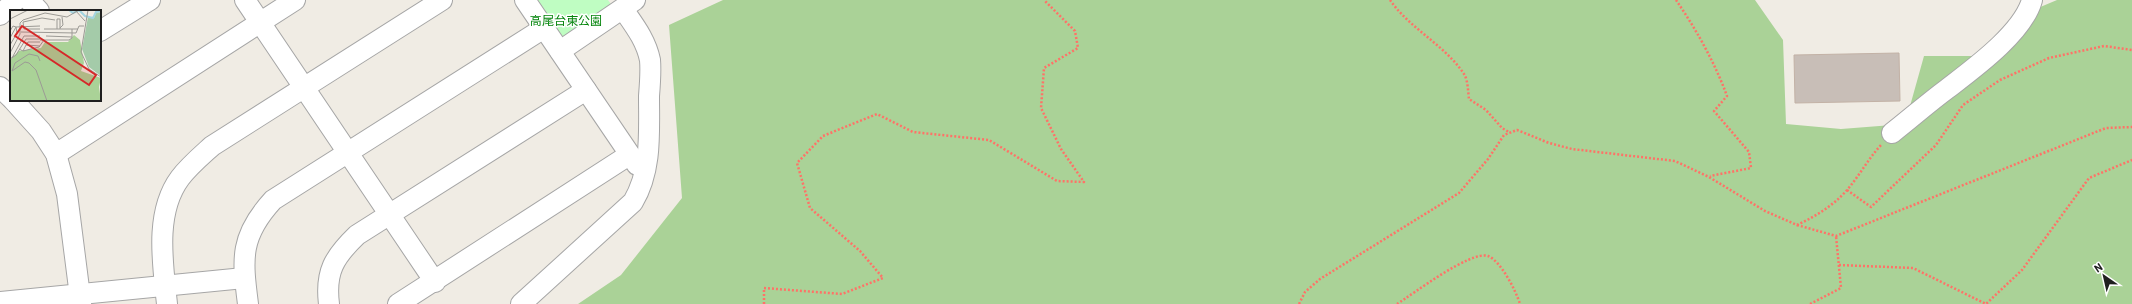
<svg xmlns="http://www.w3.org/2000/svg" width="2132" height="304" font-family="Barlow,'Noto Sans JP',sans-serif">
<rect width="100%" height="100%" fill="#f0ece4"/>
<path fill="#aad297" d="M723,0H1755L1783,40L1786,124L1841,129L1905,124L1924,56H1976L2038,8L2057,0H2132V304H578L621,275L682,198L669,25Z"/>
<path fill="#bffdc2" d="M525,0H608L617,13L560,51Z"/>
<path fill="#c8beb7" stroke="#c3b2a6" d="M1899,53L1900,101L1795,103L1794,55Z"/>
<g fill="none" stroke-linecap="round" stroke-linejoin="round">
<defs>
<g id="minor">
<path d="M29,0L39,11"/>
<path d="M245,0L435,282"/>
<path d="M525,0L637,165"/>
<path d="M0,15L16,0"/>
<path d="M100,31L150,0"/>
<path d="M560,51L635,0"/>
<path d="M0,87L11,98"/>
<path d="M13,100L41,131L56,154L67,194L81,304"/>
<path d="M1892,133C1910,119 1928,103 1947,89C1973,69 2023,33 2032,0"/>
<path d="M56,154L295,0"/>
<path d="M0,302L244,278"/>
<path d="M167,304C163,265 154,213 180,178C189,166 201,156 212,146L442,0"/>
<path d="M248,304C242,258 240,236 273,200L544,28"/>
<path d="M329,304C325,272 334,257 357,235L586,90"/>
<path d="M398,304L629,155"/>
<path d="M521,304L633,202C652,170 649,133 649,96C650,84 651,71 650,60C646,40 634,25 623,9"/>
</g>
</defs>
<use href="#minor" stroke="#a6a6a6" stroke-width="22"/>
<g stroke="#ff7267" stroke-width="2.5" stroke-dasharray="2 2" stroke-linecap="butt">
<path d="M1390,0C1410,29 1445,45 1464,74C1468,80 1468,92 1469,99L1486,110L1502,128L1509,132"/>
<path d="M1676,0C1696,29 1715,63 1727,96L1714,111L1749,152L1751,168L1710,176"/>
<path d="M1847,190L1871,207L1936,145L1963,105L2000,80L2049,58L2104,46L2132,50"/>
<path d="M1797,225L1836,236L2106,128L2132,127"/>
<path d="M1839,265L1913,268L1986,304L2022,270L2089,178L2132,160"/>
<path d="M764,304V288L842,294L883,278L860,251L810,208L797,163L823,136L877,114L913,132L989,140L1057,181L1084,182L1061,149L1041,108L1044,68L1078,48L1075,31L1044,0"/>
<path d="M1299,304L1305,292L1320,279L1459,193L1488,159L1504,135L1517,130L1549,143L1572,149L1675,161L1709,177L1765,211L1797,225C1816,216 1833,206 1847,190C1860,175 1868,159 1881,145"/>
<path d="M1397,304C1413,294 1471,250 1488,256C1501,261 1516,291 1520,304"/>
<path d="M1810,304L1841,288L1836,236"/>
</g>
<use href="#minor" stroke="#fff" stroke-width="20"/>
</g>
<g text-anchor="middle" stroke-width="3" stroke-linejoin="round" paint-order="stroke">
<g font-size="12" fill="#05850c" stroke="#fff">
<text x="566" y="25">高尾台東公園</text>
</g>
</g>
<g transform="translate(10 10)">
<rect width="91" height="91" fill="#f0ece4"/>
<path d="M64,25L70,30L74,53L71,61L91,68L89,77L91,91H0V50L9,41L31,38L35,32H58Z" fill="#aad297"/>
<path d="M91,2V66L79,57L72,39L78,7L84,8L86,3Z" fill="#a4cba9"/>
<path fill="none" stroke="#a2d4e0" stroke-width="2" d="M59,0L63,3L69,0L75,6L83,8L86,2L91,1"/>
<path fill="none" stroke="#9c9a95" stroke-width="1" d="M65,0L75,11M78,0L71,42L79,59L91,67M0,9L18,0M50,18L53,15L52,7M30,19H14L13,12L32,8L45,10M34,19H68M47,19V9H50V19M0,21L3,16L6,17L7,23L0,35M11,22L66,23L69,16H74M36,26L62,27M0,28L6,17L30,16M30,30H59L62,28V19M16,35L18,32H30M9,39L13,41L29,37L34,30M13,41L16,35L30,36M0,43L10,24V13L13,10L35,3L57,7L69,0M2,48L14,26H30M0,49L6,45L16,29H30M30,51L28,46L19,44L5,53L2,61L15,52L19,53L26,60L37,91"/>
<path fill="#d62828" fill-opacity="0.15" stroke="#d62828" stroke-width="2" d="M12,16L86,65L79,75L5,26Z"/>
<rect width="91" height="91" fill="none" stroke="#1f1f1f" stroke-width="2"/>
</g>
<g transform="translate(2104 276) rotate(326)" stroke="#ffffff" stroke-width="3" paint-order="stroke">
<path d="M0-3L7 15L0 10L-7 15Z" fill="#1f1f1f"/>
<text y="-6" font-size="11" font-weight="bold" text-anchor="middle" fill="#1f1f1f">N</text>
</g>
</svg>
